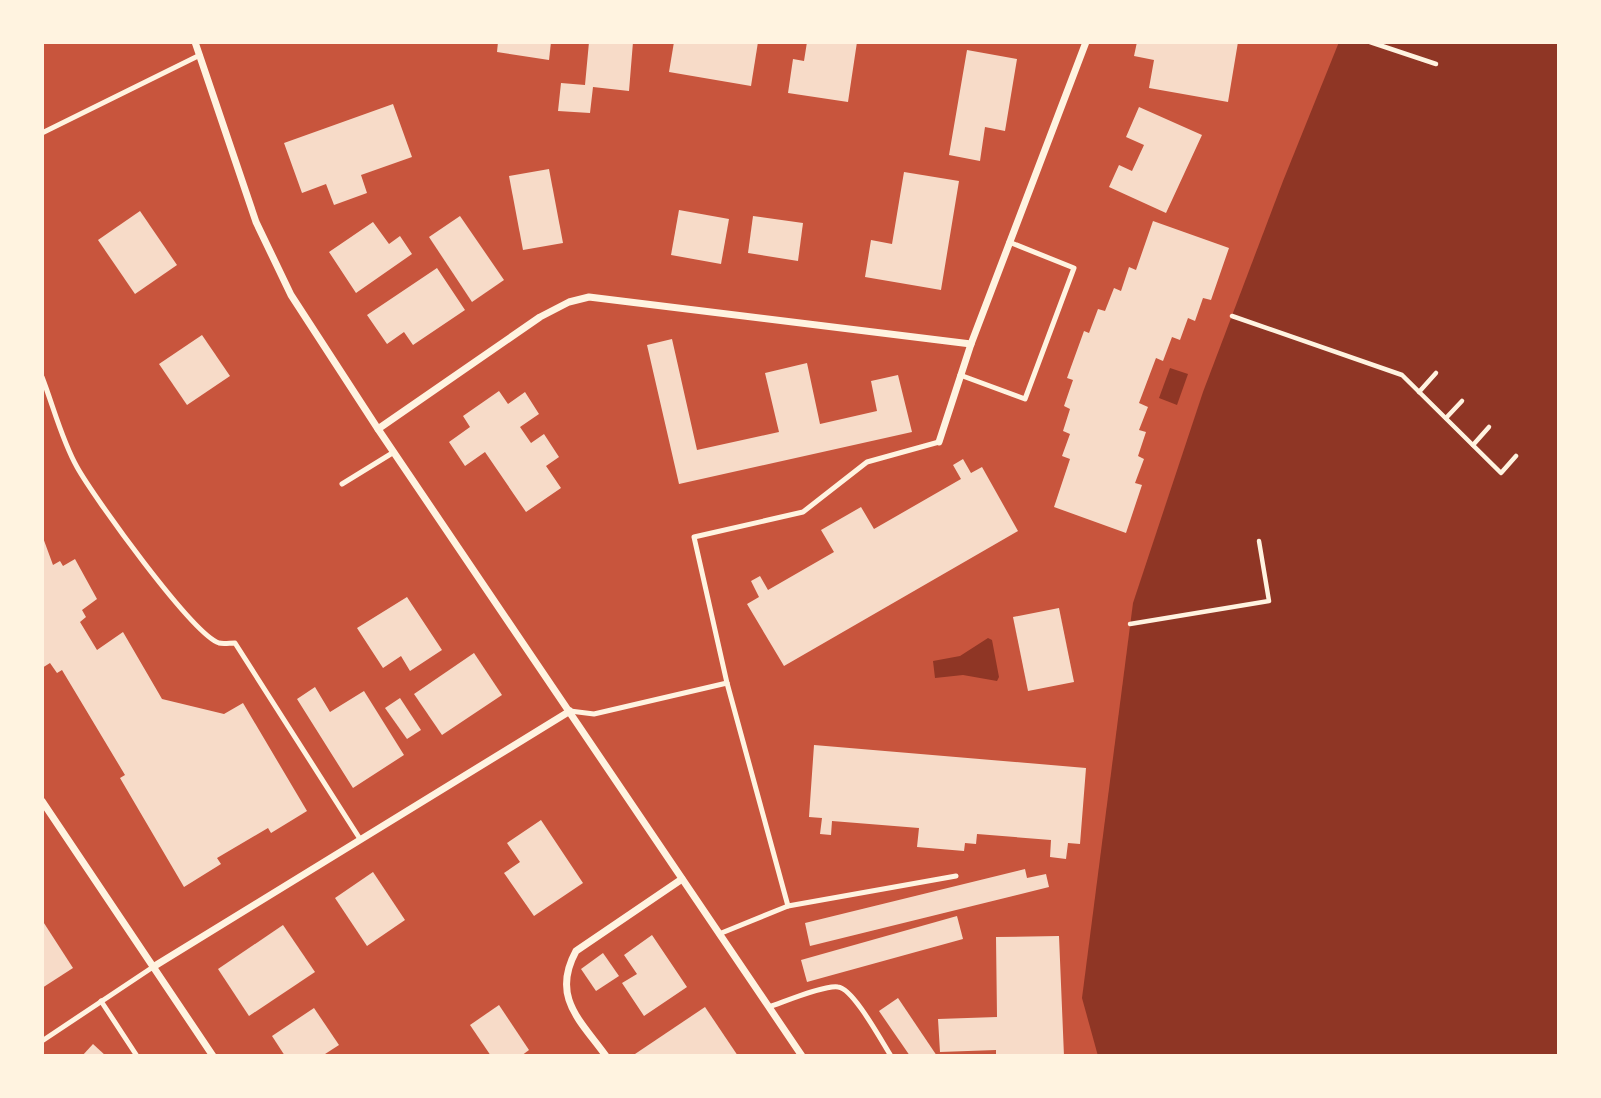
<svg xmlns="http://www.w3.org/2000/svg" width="1601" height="1098" font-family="Karla,sans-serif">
<rect width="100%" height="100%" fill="#c8553d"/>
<g fill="#8f3625">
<path d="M1339,42H1559V1056H1098L1082,998L1133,603L1203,392L1283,181Z"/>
<path d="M1170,368L1188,374L1177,405L1159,398Z"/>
<path d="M988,638L992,640L999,677L997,681L963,675L935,678L933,661L960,656Z"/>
</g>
<g fill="#f7dbc8">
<path d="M498,42H551L549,60L497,52Z"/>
<path d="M589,42H633L629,91L593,87L590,113L558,111L561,83L585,85Z"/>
<path d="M674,42H758L751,86L669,72Z"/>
<path d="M807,42H857L848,102L788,93L793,59L804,61Z"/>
<path d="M1137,42H1238L1228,102L1149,88L1154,60L1134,56Z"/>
<path d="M967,50L1017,59L1005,131L985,127L980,161L949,155Z"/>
<path d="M393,104L412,157L361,175L367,193L334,205L326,184L302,193L284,143Z"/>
<path d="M1139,107L1202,135L1166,213L1109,187L1119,165L1132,171L1144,145L1126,137Z"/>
<path d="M549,169L563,243L523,250L509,176Z"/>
<path d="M904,172L959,181L941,290L865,277L871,240L892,244Z"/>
<path d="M679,210L729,219L721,264L671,255Z"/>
<path d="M140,211L177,265L135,294L98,240Z"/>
<path d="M460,216L504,280L472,302L429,237Z"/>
<path d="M753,216L803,223L798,261L748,253Z"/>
<path d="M1153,221L1229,248L1211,300L1203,298L1195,321L1188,318L1180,340L1172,337L1163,361L1156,358L1139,403L1148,407L1139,430L1146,432L1138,456L1144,459L1135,483L1142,485L1126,533L1054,507L1070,459L1062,456L1070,434L1063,431L1070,409L1064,406L1073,380L1067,378L1084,331L1089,333L1098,309L1105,311L1114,288L1121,291L1129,267L1136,270Z"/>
<path d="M373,222L389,244L400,236L412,254L356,293L329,252Z"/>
<path d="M437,268L465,310L413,345L404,332L387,344L367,315Z"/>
<path d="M202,335L230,376L187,405L159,364Z"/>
<path d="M672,339L697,450L779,432L765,373L807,363L820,424L877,411L871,381L898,375L912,432L679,484L647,345Z"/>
<path d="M499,391L508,404L525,392L539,414L520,427L531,443L544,434L559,457L546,466L561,488L526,512L485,452L465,466L449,442L470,427L463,416Z"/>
<path d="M963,459L971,473L982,467L1018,531L784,666L747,604L759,597L751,581L760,576L768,590L834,552L821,530L861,507L874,529L961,479L953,465Z"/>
<path d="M42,535L53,565L60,561L63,566L75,559L97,599L82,610L86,617L80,622L97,650L123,632L162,699L224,714L243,703L307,811L271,833L268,828L217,858L221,864L184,887L120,778L125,775L62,670L57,673L50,663L42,668Z"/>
<path d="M407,597L442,650L410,671L401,656L383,668L357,628Z"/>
<path d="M1059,608L1074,682L1028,691L1013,617Z"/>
<path d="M474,653L502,695L442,735L414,694Z"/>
<path d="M315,687L330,712L364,691L404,755L353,788L297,699Z"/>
<path d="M400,698L421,730L407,739L385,708Z"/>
<path d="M814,745L1086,768L1080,844L1068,843L1066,859L1050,857L1051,840L977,834L976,844L965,843L964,851L917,847L919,828L832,821L831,835L820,834L822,818L809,817Z"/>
<path d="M541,820L583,883L534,916L504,873L520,862L507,843Z"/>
<path d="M1025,869L1027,878L1046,874L1049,887L810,946L805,923Z"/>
<path d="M373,872L405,920L367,946L335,898Z"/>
<path d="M957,916L963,939L807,982L801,960Z"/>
<path d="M42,920L73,968L42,988Z"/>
<path d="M283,925L315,972L249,1016L218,969Z"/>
<path d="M652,935L687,987L644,1016L622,983L637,974L624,955Z"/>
<path d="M1059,936L1064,1056H996V1050L940,1052L938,1019L997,1017L996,937Z"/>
<path d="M603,953L619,976L596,991L581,969Z"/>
<path d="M898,998L937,1056H910L879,1011Z"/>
<path d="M499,1005L529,1050L521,1056H491L470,1025Z"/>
<path d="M705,1007L738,1056H636L635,1054Z"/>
<path d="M314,1008L339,1045L322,1056H285L272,1036Z"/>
<path d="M93,1044L106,1056H82Z"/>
</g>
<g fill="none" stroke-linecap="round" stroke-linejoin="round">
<g stroke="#fff3e0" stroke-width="4.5">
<path d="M1370,42L1436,64"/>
<path d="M1232,316L1402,375L1501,473L1516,456"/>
<path d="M1419,392L1436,373"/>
<path d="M1446,418L1462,401"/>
<path d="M1473,445L1489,427"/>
<path d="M1130,624L1269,601L1259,541"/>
</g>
<g stroke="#fff3e0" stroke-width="5">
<path d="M42,133L200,55"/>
<path d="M960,375L1025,399L1074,268L1009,242"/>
<path d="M42,377C53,405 62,441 77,467C93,496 192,634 219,643C223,644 230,643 235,643L360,839"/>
<path d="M342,484L394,452"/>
<path d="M570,711L594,714L727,683"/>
<path d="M788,906L727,683L694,537L803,512L867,462L939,442"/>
<path d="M719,934L788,906L956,876"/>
<path d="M101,1001L137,1056"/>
<path d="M769,1007C784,1002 824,985 838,987C853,988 882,1042 891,1056"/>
<path d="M42,1041L153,967"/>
</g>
<g stroke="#fff3e0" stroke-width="7">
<path d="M195,42L256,222L291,295L378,429L802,1056"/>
<path d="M378,429L540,317L569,302L589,297L971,344"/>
<path d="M939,442L971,344L1086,42"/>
<path d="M42,801L213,1056"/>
<path d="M153,967L570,711"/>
<path d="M606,1056C580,1020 551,997 576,951L682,879"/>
</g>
</g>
<rect width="1601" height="1098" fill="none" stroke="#fff3e0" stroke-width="88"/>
</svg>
